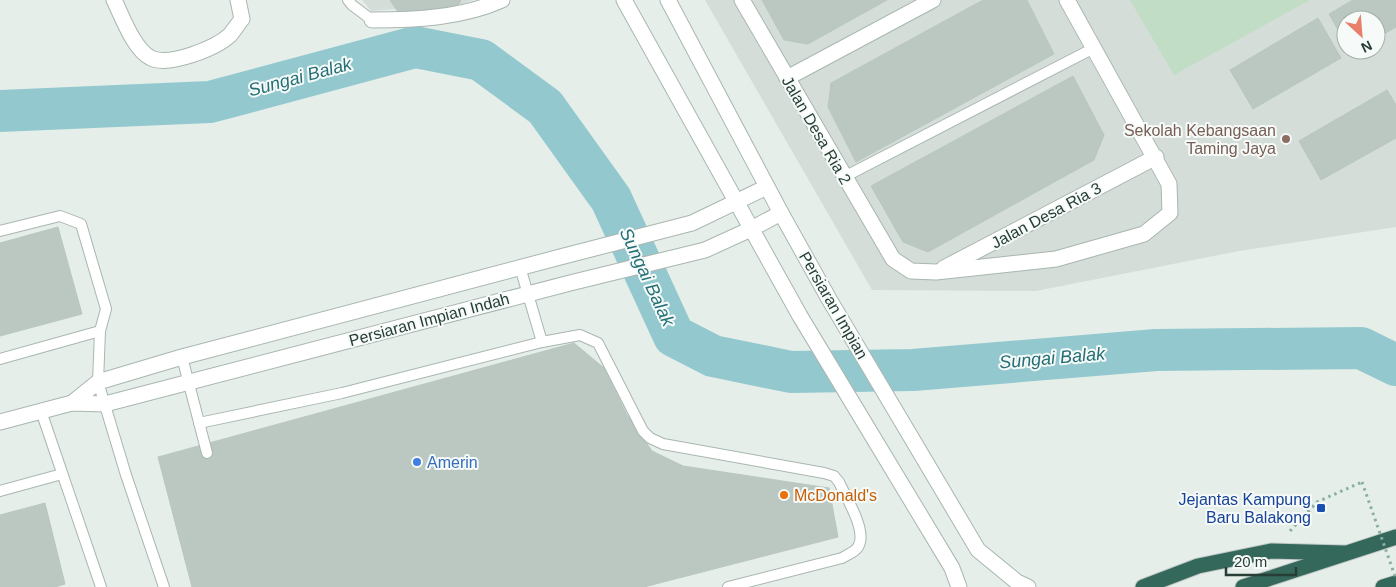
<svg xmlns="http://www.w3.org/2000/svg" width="1396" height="587" font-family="Arial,sans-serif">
<rect width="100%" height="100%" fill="#e6eeea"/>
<g fill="#d4ddd8" fill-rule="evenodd">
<path d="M362,0H473L463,4L371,11Z"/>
<path d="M705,0H1396V227L1239,251L1036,291L872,290ZM1346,20H1376V50H1346Z"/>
</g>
<path fill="#c1ddc6" d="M1130,0H1310L1174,75Z"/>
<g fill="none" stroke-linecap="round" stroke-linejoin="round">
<path stroke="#93c9ce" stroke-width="42" d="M0,111L210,102L415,47L481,60L545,107L611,199L674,336L713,356L791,372L913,370L1156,350L1361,348L1396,365"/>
</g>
<g fill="#bbc8c2" stroke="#b9c7c0">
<path d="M390,0H461L457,8L398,12Z"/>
<path d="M762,0H887L808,44L784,40Z"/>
<path d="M983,0H1027L1054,54L856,162L828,107L831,83Z"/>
<path d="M1353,0H1396V27L1376,39V20H1346V44L1329,14Z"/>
<path d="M1318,18L1341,58L1253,109L1230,70Z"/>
<path d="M1073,76L1104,135L1094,160L928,252L903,242L871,186Z"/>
<path d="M1387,90L1396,105V138L1321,180L1299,141Z"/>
<path d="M58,227L82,314L0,336V243Z"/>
<path d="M574,343L604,368L627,415L652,451L683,466L829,488L838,537L644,587H192L158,457Z"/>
<path d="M45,503L65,584L55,587H0V515Z"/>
</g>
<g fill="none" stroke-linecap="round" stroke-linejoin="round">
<defs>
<g id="service">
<path d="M348,0L352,5L372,20"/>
<path d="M844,177L1094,48"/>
<path d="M0,231L60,216L81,224L106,309L100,331L98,382L126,475L164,587"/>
<path d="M520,267L542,342"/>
<path d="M182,357L207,453"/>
<path d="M0,359L100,331"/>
<path d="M41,411L101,587"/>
<path d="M199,423L342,393L542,342L580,335L598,343L643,431L650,438L663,444L824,473L834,476L839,482C846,498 868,531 858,547C855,552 847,555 842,558L728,587"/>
<path d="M0,491L62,474"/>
</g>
<g id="minor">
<path d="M114,0C122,16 134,50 151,58C169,67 216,48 230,35C234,30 238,24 242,19L238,0"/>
<path d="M742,0L893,259L911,271L936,272L1056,259L1144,234L1170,213L1169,184L1067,0"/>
<path d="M372,20C415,20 462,18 502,0"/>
<path d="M787,78L933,0"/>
<path d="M944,268L1156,157"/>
<path d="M72,403L98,382L182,357L564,256L692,223L767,187"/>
<path d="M0,422L72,403L105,404L570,283L705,250L751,229L781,213"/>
</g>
<g id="tertiary">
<path d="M624,0L800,316L952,568L959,587"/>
<path d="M668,0L781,213L829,299L978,550L1017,582L1028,587"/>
</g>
<g id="motorway">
<path d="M1143,587L1198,566L1271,551L1344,553"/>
<path d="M1243,587L1396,537"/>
<path d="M1383,587L1396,583"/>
</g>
</defs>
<use href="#service" stroke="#a9b6b0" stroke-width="12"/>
<use href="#minor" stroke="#a9b6b0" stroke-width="17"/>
<use href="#tertiary" stroke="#a9b6b0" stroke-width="17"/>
<use href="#motorway" stroke="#c2c9c7" stroke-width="17"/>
<path stroke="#89afa0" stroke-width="3" stroke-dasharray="2.5 4" stroke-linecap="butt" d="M1290,531L1317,502L1362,482"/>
<use href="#service" stroke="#fff" stroke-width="10"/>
<use href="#minor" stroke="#fff" stroke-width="15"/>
<use href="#tertiary" stroke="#fff" stroke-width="15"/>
<use href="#motorway" stroke="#34685a" stroke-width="15"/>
<path stroke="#89afa0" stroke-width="3" stroke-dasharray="2.5 4" stroke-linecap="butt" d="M1362,482L1396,579"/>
</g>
<circle fill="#8d6e63" stroke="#f6faf8" stroke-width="2" cx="1286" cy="139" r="5"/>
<circle fill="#3f7fe0" stroke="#f6faf8" stroke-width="2" cx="417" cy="462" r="5"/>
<circle fill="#e8710a" stroke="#f6faf8" stroke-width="2" cx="784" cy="495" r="5"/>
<rect fill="#1a4fb4" stroke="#f6faf8" stroke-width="2" x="1316" y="503" width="10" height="10" rx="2.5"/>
<g text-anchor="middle" stroke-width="4" stroke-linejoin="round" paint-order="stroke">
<g font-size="16" fill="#263e36" stroke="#f6faf8">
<text transform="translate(817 130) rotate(60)" y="6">Jalan Desa Ria 2</text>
<text transform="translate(1046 215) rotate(-28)" y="6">Jalan Desa Ria 3</text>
<text transform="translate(834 305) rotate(60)" y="6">Persiaran Impian</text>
<text transform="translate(429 319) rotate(-15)" y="6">Persiaran Impian Indah</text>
</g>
<g font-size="16" fill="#785e54" stroke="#f6faf8" text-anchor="end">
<text x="1276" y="136">Sekolah Kebangsaan<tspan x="1276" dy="18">Taming Jaya</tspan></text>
</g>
<g font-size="16" fill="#366cbe" stroke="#f6faf8" text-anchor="start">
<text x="427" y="468">Amerin</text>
</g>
<g font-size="16" fill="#c56008" stroke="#f6faf8" text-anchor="start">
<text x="794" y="501">McDonald's</text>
</g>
<g font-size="16" fill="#164399" stroke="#f6faf8" text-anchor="end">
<text x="1311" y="505">Jejantas Kampung<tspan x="1311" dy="18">Baru Balakong</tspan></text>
</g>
<g font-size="18" font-style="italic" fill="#246f76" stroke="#f6faf8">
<text transform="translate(300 77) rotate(-15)" y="6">Sungai Balak</text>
<text transform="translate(647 277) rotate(65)" y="6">Sungai Balak</text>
<text transform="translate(1052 358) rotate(-5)" y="6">Sungai Balak</text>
</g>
</g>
<g transform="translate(1361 35) rotate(154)"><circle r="24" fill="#f6faf8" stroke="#a3afaa"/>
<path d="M0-4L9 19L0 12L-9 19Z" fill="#e77f6a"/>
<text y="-8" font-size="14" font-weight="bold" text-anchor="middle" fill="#263e36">N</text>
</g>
<path d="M1226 567v8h70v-8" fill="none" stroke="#263e36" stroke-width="2.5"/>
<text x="1234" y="567" font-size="15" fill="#263e36" stroke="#f6faf8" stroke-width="4" paint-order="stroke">20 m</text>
</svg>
